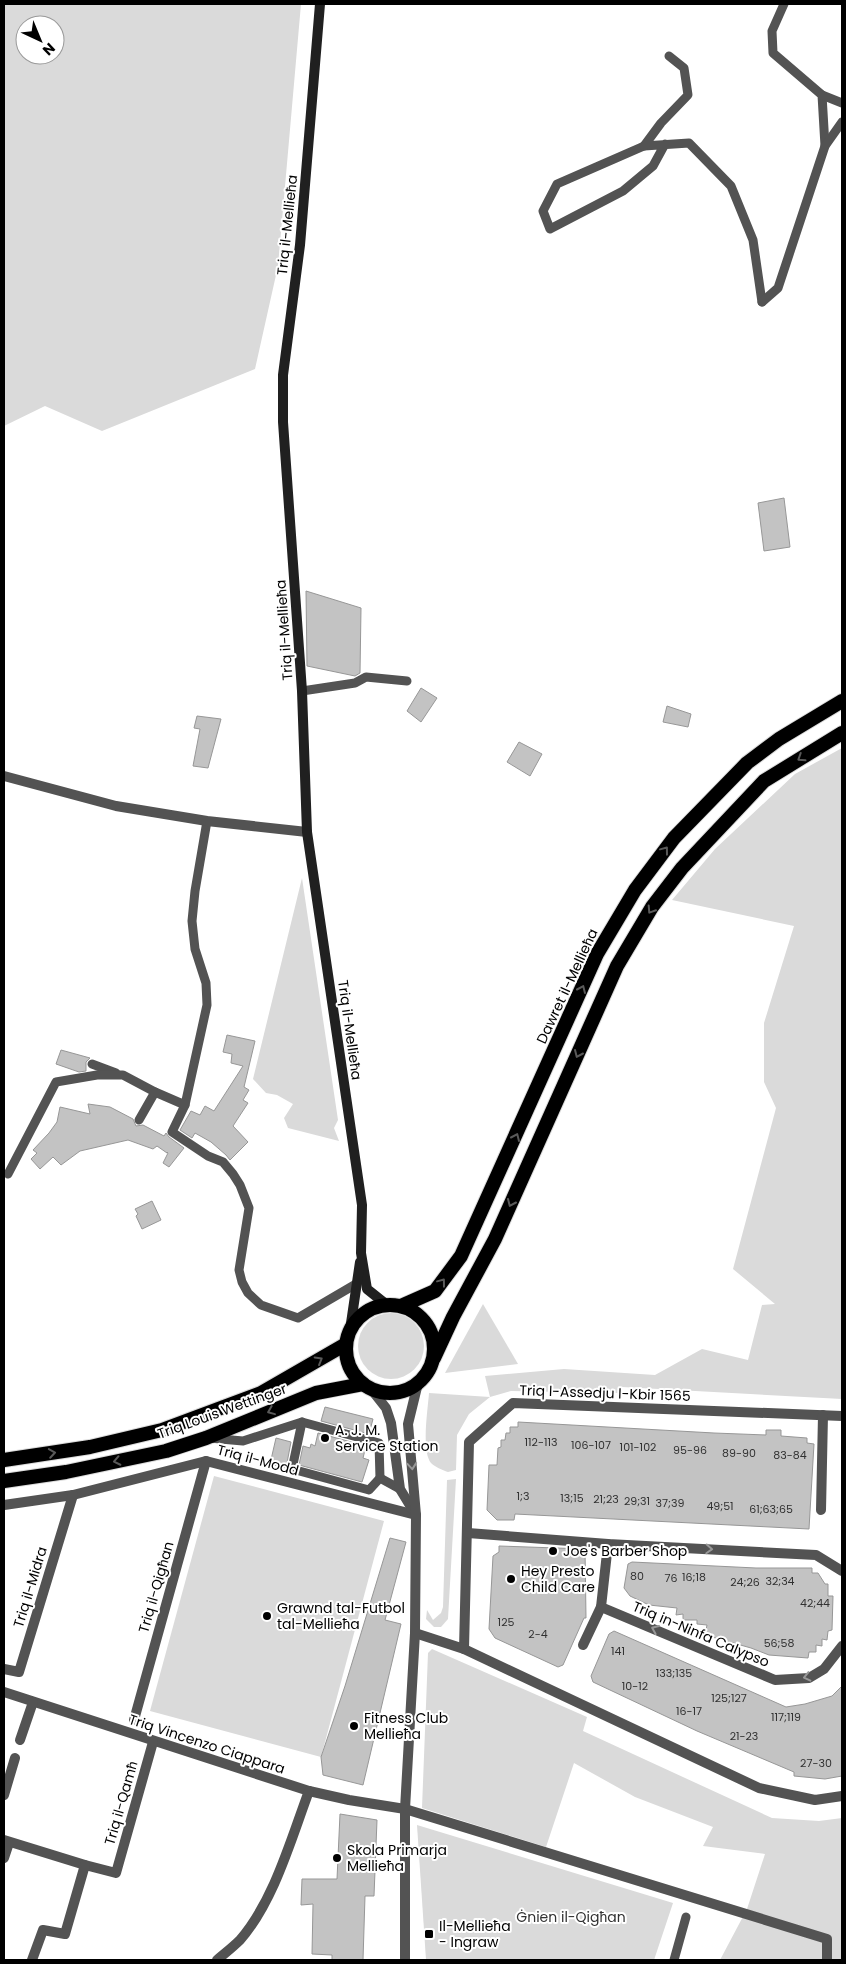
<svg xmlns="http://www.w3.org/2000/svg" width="846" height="1964" font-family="Poppins,sans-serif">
<rect width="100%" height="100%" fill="#fff"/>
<g fill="#dadada" fill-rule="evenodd">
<path d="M4,4H301L278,266L255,369L102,431L45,406L4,426ZM25,25H55V55H25Z"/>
<path d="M842,748V1399L622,1387L620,1393L511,1391L490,1397L469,1414L457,1435L456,1470L448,1472C442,1470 435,1467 431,1463C421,1450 428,1409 429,1393L490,1397L485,1376L564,1369L655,1375L702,1349L748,1360L762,1305L775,1304L733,1269L776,1108L764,1082V1023L794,926L672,900L715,849L795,774Z"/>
<path d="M302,878L338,1120L334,1128L339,1141L288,1128L284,1118L293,1104L277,1095L266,1093L253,1079Z"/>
<path d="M483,1304L518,1364L445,1373Z"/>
<circle cx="391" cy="1346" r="33"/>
<path d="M214,1476L384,1521L321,1757L150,1711Z"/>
<path d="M456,1479L448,1619L441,1627H434L426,1619L427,1610L433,1620L441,1613L443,1607L447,1480Z"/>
<path d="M432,1649L587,1717L583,1731L772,1818L819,1821L842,1818V1960H720L747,1909L765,1854L703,1846L713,1827L635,1797L574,1763L546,1847L422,1808L428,1653Z"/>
<path d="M417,1825L673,1903L654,1960H426Z"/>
</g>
<g fill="#c3c3c3" stroke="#979797">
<path d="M784,498L790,547L764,551L758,503Z"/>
<path d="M306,591L361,608L360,673L355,676L307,666Z"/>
<path d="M421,688L437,698L421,722L407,711Z"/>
<path d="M667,706L691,714L688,727L663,722Z"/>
<path d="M197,716L221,719L208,768L193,766L200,729L194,728Z"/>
<path d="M519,742L542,754L530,776L507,762Z"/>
<path d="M227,1035L255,1041L244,1087L249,1090L243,1100L248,1103L233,1126L248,1142L230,1160L226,1155L211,1142L195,1133L192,1138L180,1130L191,1111L200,1115L205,1106L214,1111L243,1066L231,1063L232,1054L223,1052Z"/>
<path d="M61,1050L90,1058L86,1062V1071L79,1072L56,1064Z"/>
<path d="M88,1104L110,1107L133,1119L136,1126L143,1125L164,1136L166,1133L169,1137L184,1148L169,1167L163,1163L168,1153L167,1152V1153L157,1146L153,1149L128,1140L80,1151L61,1165L53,1157L40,1169L31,1159L37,1153L33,1150L49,1133L57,1122L60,1107L90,1114Z"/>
<path d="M152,1201L161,1220L142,1229L136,1216L138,1214L135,1209Z"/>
<path d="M325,1407L373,1419L369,1434L321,1421Z"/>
<path d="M518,1422L714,1433L766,1435V1430H781V1436L807,1438V1443L814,1444L809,1529L515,1514L514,1520H497L487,1510L489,1465H497L498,1448L501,1447V1440H505L506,1433H510V1427H518Z"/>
<path d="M318,1433L366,1446L363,1458L369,1460L362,1482L299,1465L303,1446L310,1448L311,1444L315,1446Z"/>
<path d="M276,1438L291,1442L286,1468L270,1464Z"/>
<path d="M390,1538L406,1542L385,1620L401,1624L363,1785L323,1775L321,1757L345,1686Z"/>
<path d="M499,1546L585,1549L586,1618H584L563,1665L558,1667L495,1638L489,1629L493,1556L499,1552Z"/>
<path d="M632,1562L756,1568H812V1573H818L825,1584H828V1596H833L832,1630L828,1631L827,1640L822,1639V1646L816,1645V1652H809L808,1658L769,1655L751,1648L705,1635L707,1625L697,1624V1620H683V1614L676,1615L677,1608L649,1605L630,1596L624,1588L628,1564Z"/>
<path d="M614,1631L786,1707L805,1704L832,1696L842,1686V1776L825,1779L794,1776V1772L697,1731L593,1682L591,1676L609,1634Z"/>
<path d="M340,1814L377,1820L374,1896H365L363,1960H332V1955L312,1954L313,1904L301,1905L302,1879H337Z"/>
</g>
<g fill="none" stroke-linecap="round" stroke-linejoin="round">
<defs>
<g id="trunk">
<circle cx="390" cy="1349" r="44"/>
<path d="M401,1306L435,1291L461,1256L597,954L635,890L674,838L747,763L779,739L842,701"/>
<path d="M434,1358L453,1317L495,1239L617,966L652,907L682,868L764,781L842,733"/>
<path d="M4,1460L90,1447L162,1430L261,1393L346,1344"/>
<path d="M4,1481L66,1472L166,1451L206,1438L316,1393L363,1384"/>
</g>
</defs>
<use href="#trunk" stroke="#dbdbdb" stroke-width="16"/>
<g stroke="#535353" stroke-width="9">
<path d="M784,4L772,31L773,53L822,95L825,146"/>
<path d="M822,95L842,103"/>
<path d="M665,144L653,166L623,191L550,229L543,211L557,184L644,146L689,143L731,186L753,240L762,302"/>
<path d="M644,146L661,123L688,95L684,68L669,56"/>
<path d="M762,302L778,288L825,146L842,122"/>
<path d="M302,691L355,683L366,677L407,681"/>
<path d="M92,1064L116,1073"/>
<path d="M185,1105L172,1132L208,1156L223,1162L233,1174L240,1185L249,1208L239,1270L242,1282L248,1293L261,1305L298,1318L356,1284"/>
<path d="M139,1120L155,1092"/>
<path d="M8,1174L56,1082L97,1075H123L155,1092L185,1105L207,1005L206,983L195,949L192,921L195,891L207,821"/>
<path d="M302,1422L292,1469L369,1490L380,1478L400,1489"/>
<path d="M209,1438L243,1441L302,1422L379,1443L380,1478"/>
<path d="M674,1960L686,1917"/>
</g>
<g stroke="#535353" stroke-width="10">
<path d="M4,776L116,806L207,821L307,832"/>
<path d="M842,1416L513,1403L469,1442L464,1649L759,1788L815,1800L842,1796"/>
<path d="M4,1505L73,1495L206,1461L416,1515"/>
<path d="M821,1510L823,1415"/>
<path d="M468,1533L608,1544L816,1555L842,1571"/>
<path d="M608,1544L601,1607L775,1680L809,1678L824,1669L842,1646"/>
<path d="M415,1633L464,1649"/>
<path d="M583,1645L601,1607"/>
<path d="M4,1669L19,1672L73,1495"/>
<path d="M4,1692L309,1791L349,1800L405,1809L827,1939V1960"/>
<path d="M134,1720L206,1461"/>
<path d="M20,1740L33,1702"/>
<path d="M4,1795L15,1758"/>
<path d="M4,1840L85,1865L116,1873L153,1742"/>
<path d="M4,1858L9,1843"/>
<path d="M32,1960L43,1930L65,1934L85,1865"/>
<path d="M217,1960C224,1954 233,1947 240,1940C274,1901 291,1839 309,1791"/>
</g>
<g stroke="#535353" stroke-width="10">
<path d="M371,1389L386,1408L391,1423L400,1489L414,1512"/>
<path d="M405,1960V1809L415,1633L416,1515L408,1424L418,1383"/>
</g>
<g stroke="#202020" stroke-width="10">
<path d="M320,4L300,245L283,375V422L302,691L307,832L362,1205L361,1253L367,1289L387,1305"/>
<path d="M350,1330L360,1262"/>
</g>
<use href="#trunk" stroke="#000" stroke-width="14"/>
</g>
<defs><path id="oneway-chevron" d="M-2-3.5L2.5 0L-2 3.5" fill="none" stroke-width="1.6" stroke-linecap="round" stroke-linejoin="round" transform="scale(1.25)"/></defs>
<g stroke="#595959">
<use href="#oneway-chevron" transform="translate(801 758) rotate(147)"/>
<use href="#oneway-chevron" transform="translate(665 850) rotate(-53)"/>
<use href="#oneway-chevron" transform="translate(651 910) rotate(123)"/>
<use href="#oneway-chevron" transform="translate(582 989) rotate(-66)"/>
<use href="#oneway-chevron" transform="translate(578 1054) rotate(114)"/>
<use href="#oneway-chevron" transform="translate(516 1137) rotate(-66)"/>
<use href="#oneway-chevron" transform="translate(511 1203) rotate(114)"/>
<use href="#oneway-chevron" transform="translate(442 1282) rotate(-53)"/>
<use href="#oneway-chevron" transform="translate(319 1360) rotate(-30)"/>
<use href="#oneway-chevron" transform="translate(271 1411) rotate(158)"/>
<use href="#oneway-chevron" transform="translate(52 1453) rotate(-9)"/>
<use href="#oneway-chevron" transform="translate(117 1461) rotate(168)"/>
</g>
<g stroke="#989898">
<use href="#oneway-chevron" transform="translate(412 1466) rotate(85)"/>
<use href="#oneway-chevron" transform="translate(709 1549) rotate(3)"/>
<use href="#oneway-chevron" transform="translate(655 1629) rotate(-157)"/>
<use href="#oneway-chevron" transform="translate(807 1677) rotate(167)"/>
</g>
<g fill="#000" stroke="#fff" stroke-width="2">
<circle cx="325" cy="1438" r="5"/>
<circle cx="553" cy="1551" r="5"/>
<circle cx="511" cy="1579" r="5"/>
<circle cx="267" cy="1616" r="5"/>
<circle cx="354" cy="1726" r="5"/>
<circle cx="337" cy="1858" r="5"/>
<rect x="424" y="1929" width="10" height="10" rx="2.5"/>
</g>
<g text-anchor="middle" stroke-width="4" stroke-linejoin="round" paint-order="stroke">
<g font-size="11" fill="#313131">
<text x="541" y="1446">112-113</text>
<text x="591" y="1449">106-107</text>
<text x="638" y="1451">101-102</text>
<text x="690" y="1454">95-96</text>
<text x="739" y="1457">89-90</text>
<text x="790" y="1459">83-84</text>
<text x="523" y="1500">1;3</text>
<text x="572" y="1502">13;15</text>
<text x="606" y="1503">21;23</text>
<text x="637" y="1505">29;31</text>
<text x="670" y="1507">37;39</text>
<text x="720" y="1510">49;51</text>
<text x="771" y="1513">61;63;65</text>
<text x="637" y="1580">80</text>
<text x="694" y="1581">16;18</text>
<text x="671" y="1582">76</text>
<text x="780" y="1585">32;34</text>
<text x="745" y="1586">24;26</text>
<text x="815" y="1607">42;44</text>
<text x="506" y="1626">125</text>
<text x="538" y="1638">2-4</text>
<text x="779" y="1647">56;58</text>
<text x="618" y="1655">141</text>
<text x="674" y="1677">133;135</text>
<text x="635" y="1690">10-12</text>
<text x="729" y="1702">125;127</text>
<text x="689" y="1715">16-17</text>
<text x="786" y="1721">117;119</text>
<text x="744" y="1740">21-23</text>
<text x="816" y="1767">27-30</text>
</g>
<g font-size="14" fill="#000" stroke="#fff">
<text transform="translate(287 225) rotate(-84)" y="5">Triq il-Mellieħa</text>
<text transform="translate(284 630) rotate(-94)" y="5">Triq il-Mellieħa</text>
<text transform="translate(567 986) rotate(-65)" y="5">Dawret il-Mellieħa</text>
<text transform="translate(350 1030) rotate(82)" y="5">Triq il-Mellieħa</text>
<text transform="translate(605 1393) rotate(2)" y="5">Triq l-Assedju l-Kbir 1565</text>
<text transform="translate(222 1411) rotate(-20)" y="5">Triq Louis Wettinger</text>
<text transform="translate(258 1460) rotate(15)" y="5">Triq il-Modd</text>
<text transform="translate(30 1587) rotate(-73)" y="5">Triq il-Midra</text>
<text transform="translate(156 1587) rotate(-74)" y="5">Triq il-Qigħan</text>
<text transform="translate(701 1634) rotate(23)" y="5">Triq in-Ninfa Calypso</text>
<text transform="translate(207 1744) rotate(18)" y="5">Triq Vincenzo Ciappara</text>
<text transform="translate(121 1803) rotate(-74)" y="5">Triq il-Qamħ</text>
</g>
<g font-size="14" fill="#000" stroke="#fff" text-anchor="start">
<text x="335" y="1435">A. J. M.<tspan x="335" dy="16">Service Station</tspan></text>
<text x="563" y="1556">Joe's Barber Shop</text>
<text x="521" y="1576">Hey Presto<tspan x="521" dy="16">Child Care</tspan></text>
<text x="277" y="1613">Grawnd tal-Futbol<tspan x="277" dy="16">tal-Mellieħa</tspan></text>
<text x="364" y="1723">Fitness Club<tspan x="364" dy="16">Mellieħa</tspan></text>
<text x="347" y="1855">Skola Primarja<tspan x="347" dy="16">Mellieħa</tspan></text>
<text x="439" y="1931">Il-Mellieħa<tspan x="439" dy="16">- Ingraw</tspan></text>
</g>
<g font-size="14" fill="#313131" stroke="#fff">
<text x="571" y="1922">Ġnien il-Qigħan</text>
</g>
</g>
<rect width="846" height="1964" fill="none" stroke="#000000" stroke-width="10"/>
<g transform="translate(40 40) rotate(136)"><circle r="24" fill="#ffffff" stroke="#999999"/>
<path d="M0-4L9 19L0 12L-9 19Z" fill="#000000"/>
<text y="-8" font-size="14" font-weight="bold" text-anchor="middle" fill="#000000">N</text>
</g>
</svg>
